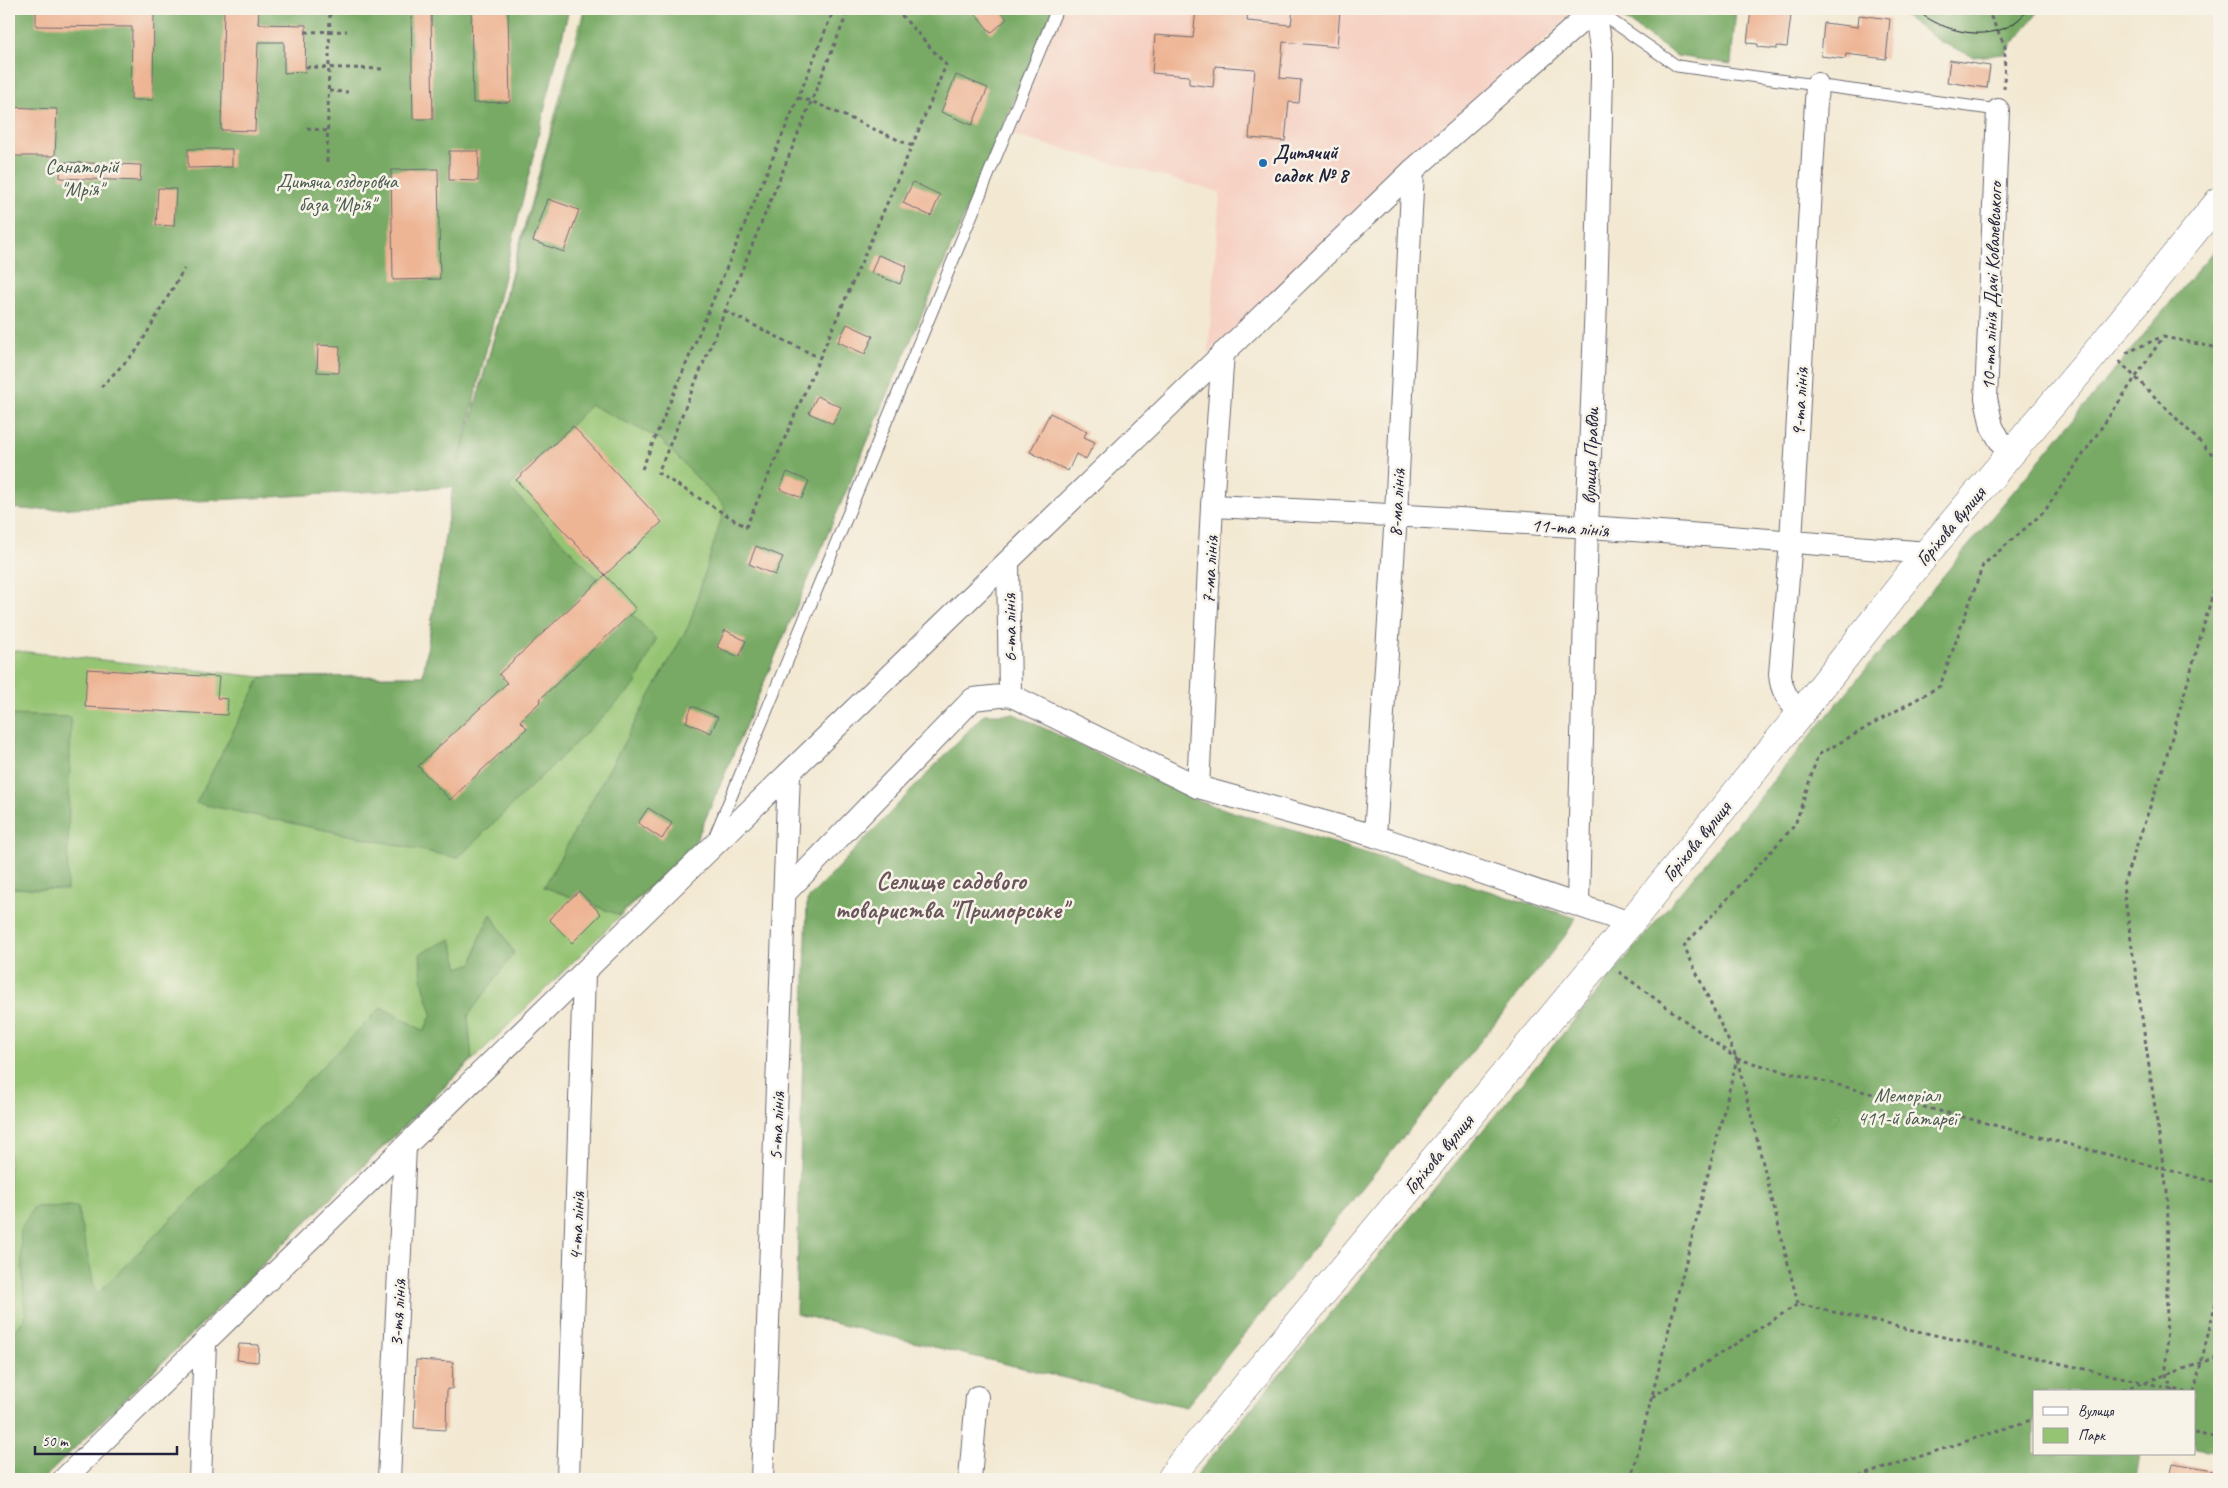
<svg xmlns="http://www.w3.org/2000/svg" width="2228" height="1488" font-family="Caveat,sans-serif">
<rect width="100%" height="100%" fill="#f7f3e8"/>
<filter id="ink" filterUnits="userSpaceOnUse"><feTurbulence type="fractalNoise" baseFrequency=".02" numOctaves="2"/><feDisplacementMap in="SourceGraphic" scale="10" xChannelSelector="R" yChannelSelector="G"/><feConvolveMatrix kernelMatrix="1 2 1 2 8 2 1 2 1" color-interpolation-filters="sRGB"/></filter>
<filter id="wash" filterUnits="userSpaceOnUse"><feTurbulence type="fractalNoise" baseFrequency=".0096" numOctaves="4" result="noise"/><feDisplacementMap in="SourceGraphic" scale="20" xChannelSelector="R" yChannelSelector="G"/><feGaussianBlur stdDeviation="1.12" result="paint"/><feColorMatrix in="noise" values="0 0 0 0 0 0 0 0 0 0 0 0 0 0 0 0 0 1.4 0 .05"/><feComposite in="paint" operator="in"/></filter>
<g filter="url(#wash)">
<rect width="100%" height="100%" fill="#f3e9d3"/>
<path fill="#f6d2c4" d="M1062,9H1578L1208,353L1220,192L1011,135Z"/>
<path fill="#95c473" stroke="#5c7357" d="M584,9H1053L695,843L43,1479H9V650L261,677L423,676L453,486Z"/>
<g fill="#78aa65" stroke="#4d6650">
<path d="M9,9H569L458,466L587,9H1053L695,843L619,915L544,887L689,625L725,507L660,439L591,405L509,487L656,639L635,685L458,858L196,803L261,677L423,676L453,487L35,510L9,508Z"/>
<path d="M1610,9H1736L1731,64L1677,56Z"/>
<path d="M1894,9H2041L2004,54L1974,57L1941,42Z"/>
<path d="M2219,244V1452L2194,1448V1392H2034V1454H2140L2136,1479H1193Z"/>
<path d="M984,714H1014L1201,802L1576,918L1565,936L1186,1407L796,1314L807,900Z"/>
<path d="M9,715L71,717L67,890L9,888Z"/>
<path d="M491,914L514,953L468,1016L472,1059L43,1479H9V1338L25,1318L20,1230L34,1207L77,1206L96,1295L381,1007L424,1031L432,1014L422,980L420,953L451,939L459,968L473,963L480,936Z"/>
</g>
<g id="blocks">
<g fill="#eeb595">
<path d="M36,9H154L153,100H131L132,27L36,26Z"/>
<path d="M224,9H259L258,24L306,25L305,72L284,73V42H258L255,131L221,130Z"/>
<path d="M471,9H508L510,102L473,103Z"/>
<path d="M972,9H999L1007,19L991,33Z"/>
<path d="M1196,9H1248L1247,21L1291,25L1293,9L1340,10L1337,47L1283,42L1280,78L1301,80L1299,103L1289,102L1285,141L1249,138L1255,69L1215,66L1213,87L1189,84V76L1152,73L1155,35L1193,38Z"/>
<path d="M1751,10L1791,15L1787,47L1777,46V49L1758,47V44L1747,43Z"/>
<path d="M431,12L433,119H413L411,13Z"/>
<path d="M1859,15L1890,19L1886,59L1846,54L1845,59L1821,56L1824,23L1858,27Z"/>
<path d="M1950,60L1990,66L1987,88L1947,82Z"/>
<path d="M956,75L988,88L972,125L941,112Z"/>
<path d="M9,107L57,109L55,156H9Z"/>
<path d="M188,149H232V167L188,168Z"/>
<path d="M449,151H479L478,181L449,180Z"/>
<path d="M61,162L141,165L140,181L60,178Z"/>
<path d="M438,169L440,279L393,280L391,170Z"/>
<path d="M913,182L940,195L931,216L903,203Z"/>
<path d="M158,188L176,189L174,226L156,225Z"/>
<path d="M548,199L579,210L564,252L533,241Z"/>
<path d="M878,255L907,266L900,284L871,273Z"/>
<path d="M847,324L873,336L865,354L838,342Z"/>
<path d="M318,345L340,346L339,373L317,372Z"/>
<path d="M817,396L841,407L833,424L809,413Z"/>
<path d="M1050,413L1087,431L1084,437L1095,442L1086,459L1076,454L1068,471L1030,452Z"/>
<path d="M573,426L662,522L605,575L516,480Z"/>
<path d="M787,472L809,481L802,498L780,489Z"/>
<path d="M756,546L783,557L775,575L749,564Z"/>
<path d="M605,575L636,609L540,699L541,701L520,721L527,728L450,800L418,766L507,683L499,674Z"/>
<path d="M725,630L746,641L739,657L717,647Z"/>
<path d="M87,669L219,677L217,698L228,699L227,715L85,707Z"/>
<path d="M692,706L718,717L711,733L686,722Z"/>
<path d="M648,808L672,823L662,839L638,823Z"/>
<path d="M579,891L601,914L572,943L549,919Z"/>
<path d="M239,1344L259,1345L258,1362L237,1360Z"/>
<path d="M416,1360L453,1362L452,1389H447L446,1430L414,1428Z"/>
<path d="M2173,1463L2219,1471L2218,1479H2170Z"/>
</g>
</g>
</g>
<g filter="url(#ink)">
<use href="#blocks" fill-opacity="0" stroke="#6b6870" stroke-width="1"/>
<g fill="none" stroke-linecap="round" stroke-linejoin="round">
<defs>
<g id="service">
<path d="M1596,10L1677,66L1998,110"/>
<path d="M714,838L1057,9"/>
</g>
<g id="minor">
<path d="M1998,110L1986,398L1992,427L2009,456"/>
<path d="M1212,506C1450,517 1689,532 1927,553"/>
<path d="M1008,562L1010,695"/>
<path d="M1800,714C1789,701 1781,691 1780,674L1791,541L1817,84"/>
<path d="M1198,787L1212,506L1223,353"/>
<path d="M1375,836L1396,514L1413,170"/>
<path d="M785,893L973,699L1010,695L1198,787L1375,836L1630,923"/>
<path d="M1578,904L1587,528L1596,301L1602,76V54L1595,9"/>
<path d="M64,1479L708,851L1413,170L1595,9"/>
<path d="M200,1479L205,1342"/>
<path d="M389,1479L405,1147"/>
<path d="M568,1479L584,973"/>
<path d="M762,1479L789,773"/>
<path d="M970,1479L977,1397"/>
</g>
<path id="tertiary" d="M1171,1479L1180,1465L1630,923L1800,714L1927,553L2103,344L2219,201"/>
</defs>
<use href="#service" stroke="#6b6870" stroke-width="13"/>
<use href="#minor" stroke="#6b6870" stroke-width="24"/>
<use href="#tertiary" stroke="#6b6870" stroke-width="29"/>
<g stroke="#6b6870" stroke-width="3" stroke-dasharray="4 4" stroke-linecap="butt">
<path d="M896,9L946,65L912,146"/>
<path d="M1987,9L2005,46L2004,92"/>
<path d="M305,32L347,31"/>
<path d="M306,67L385,69"/>
<path d="M329,91L348,92"/>
<path d="M798,98L811,101L912,146L746,527L658,473C722,318 786,164 849,9"/>
<path d="M307,128L327,131"/>
<path d="M327,162L330,9"/>
<path d="M725,311L820,358"/>
<path d="M2126,353L2161,337"/>
<path d="M2119,361L2219,461"/>
<path d="M101,387L137,350L184,269"/>
<path d="M642,469L798,98L834,9"/>
<path d="M1619,972L1737,1059L1631,1479"/>
<path d="M1737,1059L2219,1183"/>
<path d="M1798,1304L1737,1059L1684,946L1795,825L1818,755L1940,686L1983,565L2044,512L2163,337L2219,348"/>
<path d="M2115,1392L2219,1357"/>
<path d="M2173,1392L2166,1374L2168,1199L2123,885L2162,772L2219,572"/>
<path d="M2194,1392L2219,1289"/>
<path d="M1652,1397L1798,1304L2186,1392"/>
<path d="M2194,1433L2219,1438"/>
<path d="M1851,1479L2034,1419"/>
</g>
<use href="#service" stroke="#fff" stroke-width="11"/>
<use href="#minor" stroke="#fff" stroke-width="22"/>
<use href="#tertiary" stroke="#fff" stroke-width="28"/>
<path stroke="#22223b" stroke-width="1" d="M1915,9C1945,35 2002,47 2028,9"/>
</g>
</g>
<circle fill="#1f6fb2" stroke="#f7f3e8" stroke-width="2" cx="1263" cy="163" r="5"/>
<g text-anchor="middle" stroke-width="5" stroke-linejoin="round" paint-order="stroke">
<g font-size="20" font-weight="bold" fill="#22223b" stroke="#f7f3e8" text-anchor="start">
<text x="1273" y="159">Дитячий<tspan x="1273" dy="23">садок № 8</tspan></text>
</g>
<g font-size="20" fill="#4a5b4f" stroke="#f7f3e8">
<text x="82" y="173">Санаторій<tspan x="82" dy="23">"Мрія"</tspan></text>
<text x="337" y="188">Дитяча оздоровча<tspan x="337" dy="23">база "Мрія"</tspan></text>
<text x="1907" y="1102">Меморіал<tspan x="1907" dy="23">411-й батареї</tspan></text>
</g>
<g font-size="20" fill="#22223b" stroke="#f7f3e8">
<text transform="translate(1991 286) rotate(-88)" y="7">10-та лінія Дачі Ковалевського</text>
<text transform="translate(1799 402) rotate(-87)" y="7">9-та лінія</text>
<text transform="translate(1590 456) rotate(-88)" y="7">вулиця Правди</text>
<text transform="translate(1396 503) rotate(-87)" y="7">8-ма лінія</text>
<text transform="translate(1950 526) rotate(-50)" y="7">Горіхова вулиця</text>
<text transform="translate(1570 527) rotate(4)" y="7">11-та лінія</text>
<text transform="translate(1209 570) rotate(-87)" y="7">7-ма лінія</text>
<text transform="translate(1009 628) rotate(-91)" y="7">6-та лінія</text>
<text transform="translate(1696 841) rotate(-51)" y="7">Горіхова вулиця</text>
<text transform="translate(776 1126) rotate(-88)" y="7">5-та лінія</text>
<text transform="translate(1438 1154) rotate(-50)" y="7">Горіхова вулиця</text>
<text transform="translate(576 1226) rotate(-88)" y="7">4-та лінія</text>
<text transform="translate(397 1313) rotate(-87)" y="7">3-тя лінія</text>
</g>
<g font-size="25" font-weight="bold" fill="#69555a" stroke="#f7f3e8">
<text x="951" y="889">Селище садового<tspan x="951" dy="29">товариства "Приморське"</tspan></text>
</g>
</g>
<rect width="2228" height="1488" fill="none" stroke="#f7f3e8" stroke-width="30"/>
<rect x="2033" y="1390" width="162" height="65" fill="#f7f3e8" stroke="#a29fa3"/>
<rect x="2043" y="1407" width="25" height="8" fill="#ffffff" stroke="#a29fa3"/>
<text x="2078" y="1416" font-size="15" fill="#22223b">Вулиця</text>
<rect x="2043" y="1428" width="25" height="15" fill="#95c473" stroke="#a29fa3"/>
<text x="2078" y="1440" font-size="15" fill="#22223b">Парк</text>
<path d="M35 1446v8h142v-8" fill="none" stroke="#22223b" stroke-width="2.5"/>
<text x="42" y="1446" font-size="15" fill="#22223b" stroke="#f7f3e8" stroke-width="4" paint-order="stroke">50 m</text>
</svg>
